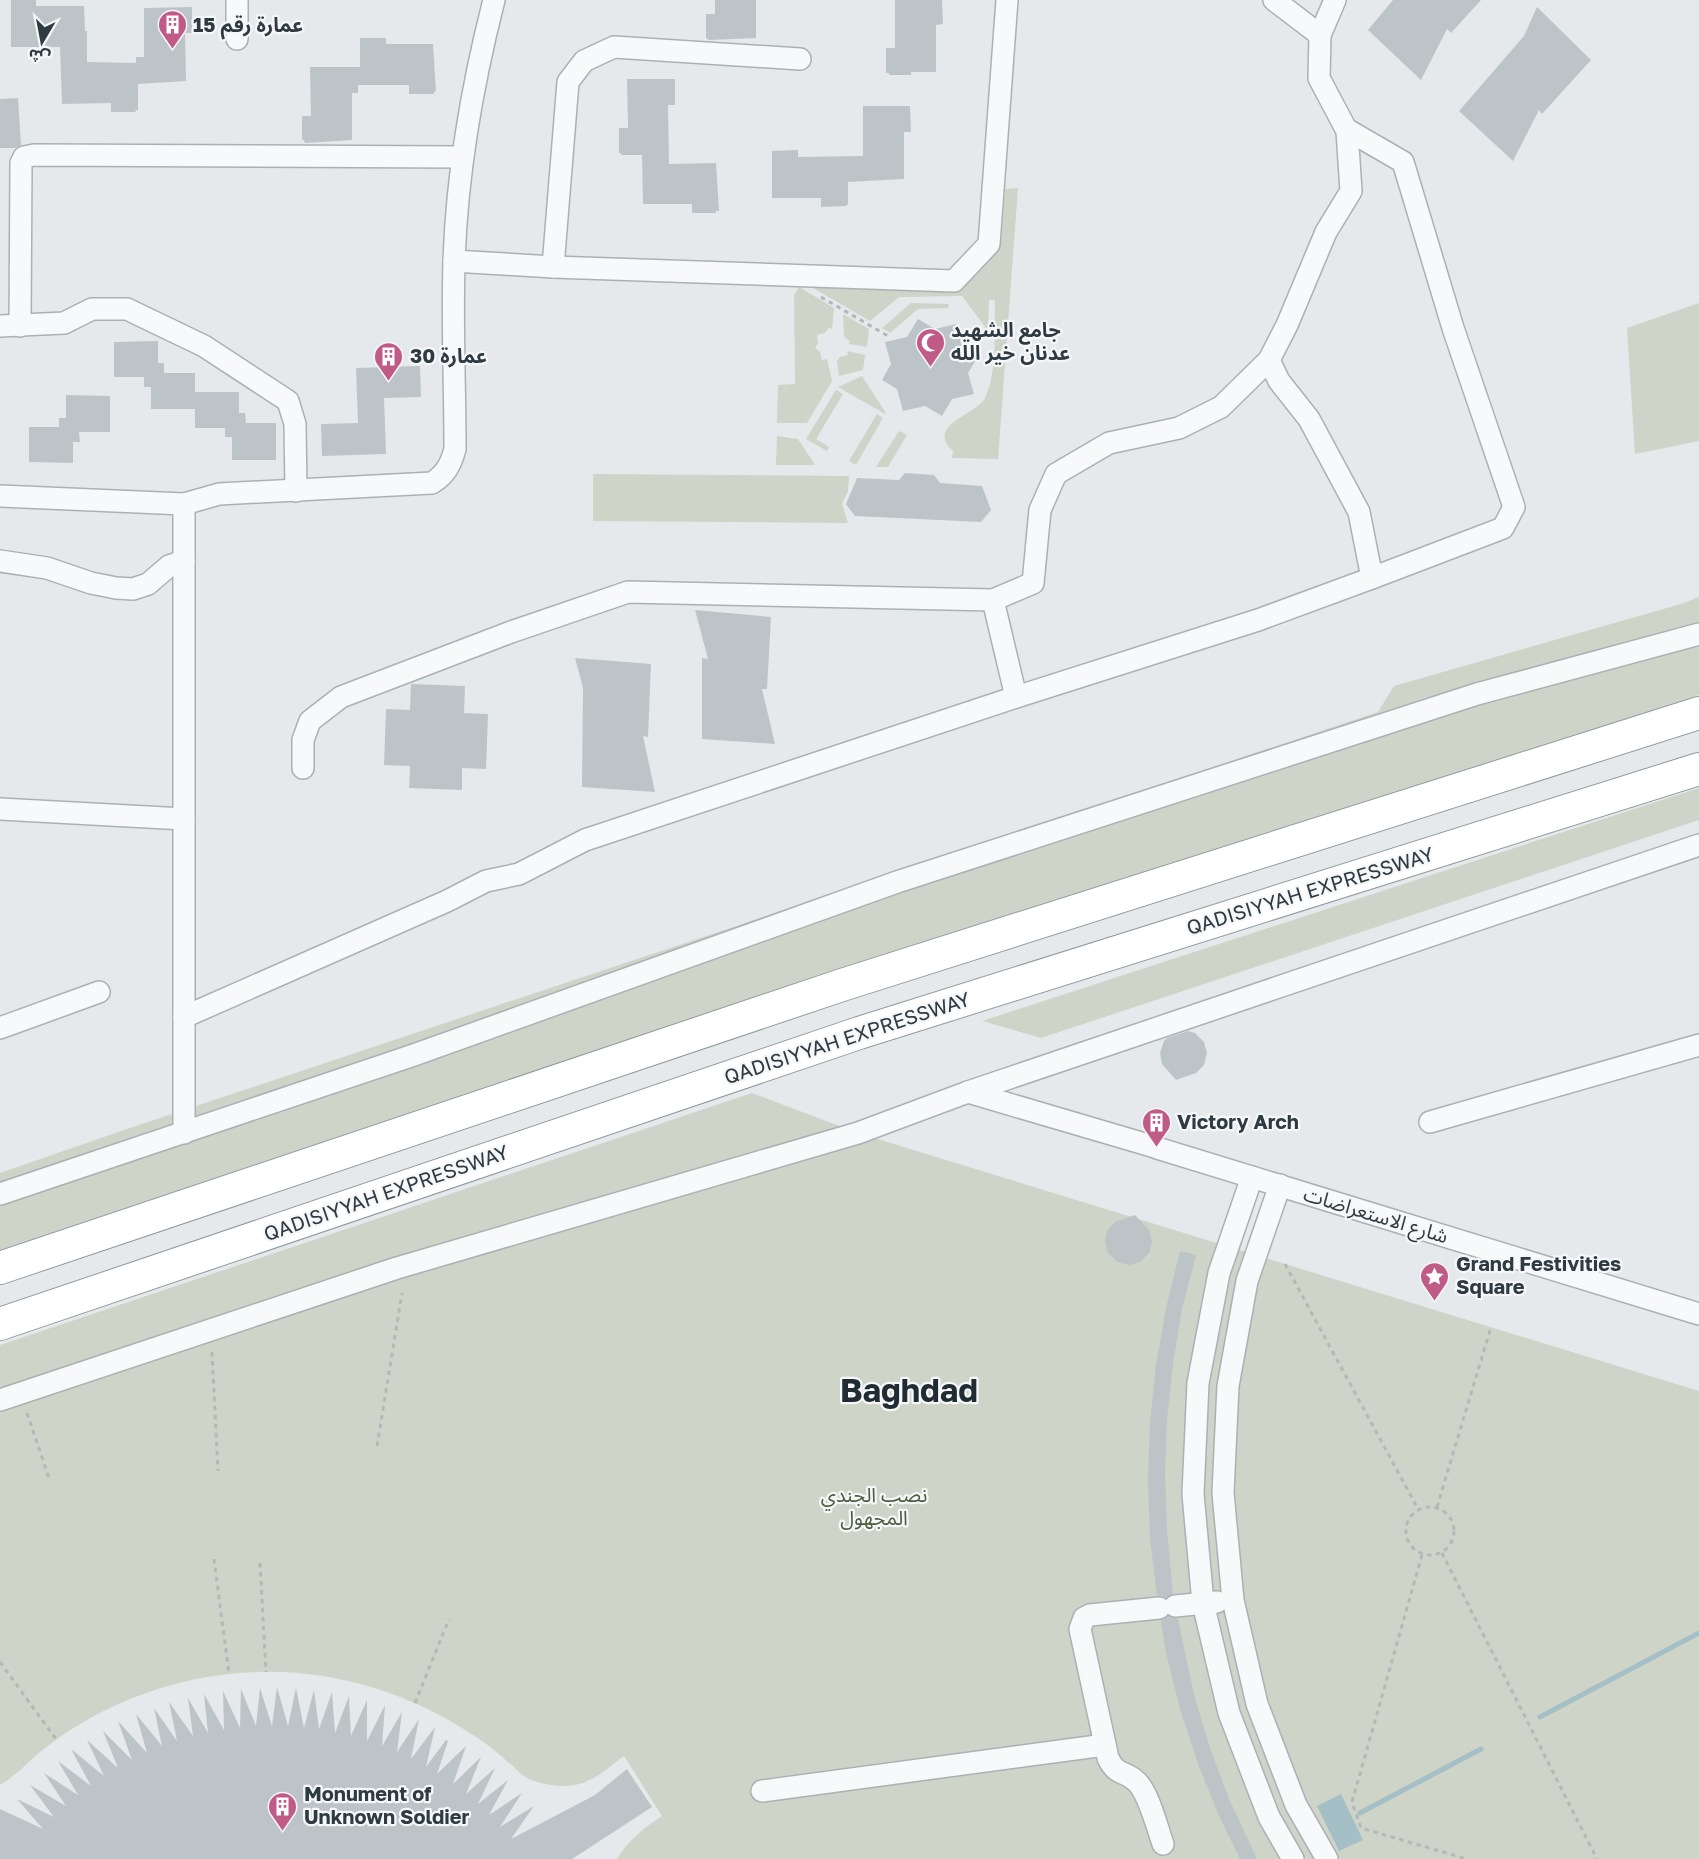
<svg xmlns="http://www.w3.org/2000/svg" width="1699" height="1859" font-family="'Golos Text','Noto Sans Arabic',sans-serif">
<rect width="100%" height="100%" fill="#e5e9eb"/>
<g fill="#ced4c7">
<path d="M1018,188L998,459L952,458L953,451C924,425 978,414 985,398C998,370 994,329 995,300H989L988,331L962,296L899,297L870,321L813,288V280L962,284L993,257L1001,243L1005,189Z"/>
<path d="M799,287L834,308L832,329L829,327L825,333L817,335L818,343L815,348L820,352L822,360L827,359L832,381L807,423H777L778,385L795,384L794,295Z"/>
<path d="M911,303L949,304L948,308L918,309L890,333L882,328Z"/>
<path d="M1699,303V441L1635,454L1627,328Z"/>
<path d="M843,314L869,329L867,347L849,344L850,341L844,337Z"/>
<path d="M847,351L865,355L863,370L839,376L837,361L840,357L848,355Z"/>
<path d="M862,376L886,413L885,414L838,387Z"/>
<path d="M836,390L843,394L816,439L829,447L827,451L806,439Z"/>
<path d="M877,414L883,418L856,465L849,461Z"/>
<path d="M899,431L907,435L888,467H876Z"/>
<path d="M777,436L798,439L815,465H776Z"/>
<path d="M593,474L849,476L848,491L842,504L848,523L593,521Z"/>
<path d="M1699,597V695L0,1251V1173L124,1130L1378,712L1394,686L1681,604Z"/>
<path d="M1699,788V820L1041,1038L982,1021Z"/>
<path d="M752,1093L858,1133L1699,1391V1859H617C628,1840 644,1828 662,1816L624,1756C599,1775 585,1790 551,1785C543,1784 532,1781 525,1777C519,1773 514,1766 508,1762C498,1753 487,1744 476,1737C404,1688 316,1664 229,1674C166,1681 105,1704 53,1742C34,1755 19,1774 0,1785V1345Z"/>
</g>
<path fill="#a4bfc6" d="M1341,1794L1363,1840L1339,1851L1317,1806Z"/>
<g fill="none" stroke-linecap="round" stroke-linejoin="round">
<g stroke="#a4bfc6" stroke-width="5">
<path d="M1540,1717L1699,1633"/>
<path d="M1360,1813L1481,1749"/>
</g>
</g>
<g fill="#bdc4c7">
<path d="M11,0H36V6H84L85,31H87V62L136,63V57H144V8L192,7V33H185L186,81L138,84V110H135L136,112H111V103L62,104L60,47H11Z"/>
<path d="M715,0H756V38L709,40L706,38V14H715Z"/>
<path d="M895,0H942L943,24L936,25V72H911V75H889V73H886V48H895Z"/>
<path d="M1393,0H1481L1451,33L1447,29L1421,80L1368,30Z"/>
<path d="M1537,7L1591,60L1542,114L1539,110L1513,161L1459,111L1524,36Z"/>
<path d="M360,38H386V44H433L436,92L434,91V94H409V85H358V93H352V140L305,143L304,140H302V116H311L310,67H360Z"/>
<path d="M627,79H675V105H668L669,164L716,163L719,211H716V213H692V204H643L642,155H621V153H619V128H628Z"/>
<path d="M18,98L21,145L15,148H0V99Z"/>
<path d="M863,106H910L911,132H904V179L848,182V204L846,206L821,207V198H772V151L798,150V157L863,156Z"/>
<path d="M918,319L935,329L956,324L961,344L979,355L968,373L974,394L952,399L942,416L925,406L903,411L897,389L882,380L891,364L885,342L907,337Z"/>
<path d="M158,341V363H164V373H195V392H239V413H245L246,423H276V460H232V437H225V428H195V409H151V387H144V377H114V342Z"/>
<path d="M420,366L421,397L384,398L386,454L322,456L321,424L358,423L356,368Z"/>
<path d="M66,395L110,396V432H79L80,442H73V463L29,462V427H59V418H66Z"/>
<path d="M905,473L934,475L940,483L982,486L991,510L981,522L855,516L846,504L857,478L899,480Z"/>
<path d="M695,610L771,617L767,689H762L775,744L702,739V658L708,659Z"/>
<path d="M575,658L651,664L648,737L643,736L655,792L582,787L583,688Z"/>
<path d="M411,684L465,686L464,713L488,714L486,769L462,768V790L409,788L410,766L384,765L386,709L410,710Z"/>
<path d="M1188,1031L1195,1033L1204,1042L1207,1053L1204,1065L1196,1073L1176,1080L1162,1064L1160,1053L1164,1041L1167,1038Z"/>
<path d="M1135,1215L1149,1230L1152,1242L1149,1253L1140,1262L1129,1265L1117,1262L1108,1253L1105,1242L1107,1231L1115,1222Z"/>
<path d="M1180,1251L1196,1255L1182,1309L1173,1364L1167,1419L1165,1475L1167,1531L1173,1593L1166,1598L1157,1595L1150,1538L1148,1480L1150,1422L1156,1365L1166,1308Z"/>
<path d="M1168,1616L1178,1619L1194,1695L1210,1748L1230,1801L1257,1859H1240L1220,1818L1198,1764L1180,1709L1166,1653L1161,1621Z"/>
<path d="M277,1687L288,1726L296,1688L304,1728L314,1690L319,1729L332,1692L335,1733L349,1696L351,1736L367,1700V1741L385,1705L382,1746L402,1712L397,1752L419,1719L411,1759L435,1727L426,1767L446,1740L448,1741L437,1774L466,1746L453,1784L481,1757L466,1794L495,1768L478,1804L508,1780L489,1815L522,1793L500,1827L534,1806L511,1839L595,1795L627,1769L652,1807L572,1859H0V1809L43,1829L17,1799L54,1817L30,1785L66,1806L44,1773L78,1795L58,1761L91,1786L71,1749L104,1776L87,1740L118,1768L103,1731L132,1760L118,1721L147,1753L136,1714L162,1746L154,1708L177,1741L169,1702L193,1736L188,1698L208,1733L204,1694L224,1730L223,1691L240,1728L241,1689L256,1726L260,1688L272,1726Z"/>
</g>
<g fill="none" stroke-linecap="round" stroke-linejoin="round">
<defs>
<g id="minor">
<path d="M237,0V39"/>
<path d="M1274,0L1320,35"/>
<path d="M1346,129L1403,162L1453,328L1514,507L1503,528L1372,578"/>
<path d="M454,261L553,267L954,281L989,244L1007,0"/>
<path d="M553,267L568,82L584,61L614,47L800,59"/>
<path d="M0,326L64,323L92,309H127L204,346L288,401L295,424L296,491"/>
<path d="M20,326L21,163L24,157L34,155L462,157"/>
<path d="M0,496L184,504L219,494L432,483C446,474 451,464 455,449C455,387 452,324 454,261C457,172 472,86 494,0"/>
<path d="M184,504V1133"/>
<path d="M0,561L47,568L91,583L116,588L133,589L148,584L169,566L184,561"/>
<path d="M993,600L1016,697"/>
<path d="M303,768V740L310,721L341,697L511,632L628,592L993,600L1033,583L1040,510L1056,474L1109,443L1179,428L1221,407L1269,360"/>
<path d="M0,809L184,819"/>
<path d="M184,1017L447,901L486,881L519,874L585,840L1016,697L1258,620L1372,578L1359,512L1309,419L1279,381L1269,360L1287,325L1326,232L1351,191L1347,131L1319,78L1320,35L1335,0"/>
<path d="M0,1028L99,992"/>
<path d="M968,1092L1155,1147"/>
<path d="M1430,1122L1699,1045"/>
<path d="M1157,1148L1699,1314"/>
<path d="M1252,1177L1219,1273L1198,1383L1193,1494L1203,1603L1229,1713L1269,1817L1293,1859"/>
<path d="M1280,1185L1247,1281L1228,1386L1223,1493L1233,1600L1257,1704L1296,1805L1327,1859"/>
<path d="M0,1194L411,1056L897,882L1477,694L1699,634"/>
<path d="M0,1400L397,1268L858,1133L968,1092L1699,845"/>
<path d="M1175,1606L1217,1602"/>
<path d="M1159,1608L1090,1615L1084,1618L1080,1629L1108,1758C1117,1777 1125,1770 1137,1782C1149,1794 1157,1827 1163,1844"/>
<path d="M762,1791L1105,1745"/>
</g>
<g id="highway">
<path d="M0,1268L842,985L1699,713"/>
<path d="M0,1324L859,1033L1699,769"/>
</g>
</defs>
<use href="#minor" stroke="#aab1b5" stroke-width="24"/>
<use href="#highway" stroke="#8e9aa0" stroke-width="34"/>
<g stroke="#b3b8bb" stroke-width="3" stroke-dasharray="4.5 4.5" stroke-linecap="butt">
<path d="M821,297L888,336"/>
<path d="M1285,1264L1418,1509"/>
<path d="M212,1352L218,1471"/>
<path d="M27,1413L49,1478"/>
<path d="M377,1446L402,1293"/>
<circle cx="1430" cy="1531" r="24"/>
<path d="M1437,1507L1491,1327"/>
<path d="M1442,1553L1597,1859"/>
<path d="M1422,1555L1352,1802L1361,1828L1467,1859"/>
<path d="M214,1559L229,1674"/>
<path d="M260,1563L266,1672"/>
<path d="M0,1662L56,1739"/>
<path d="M415,1703L449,1619"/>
</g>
<use href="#minor" stroke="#f7f9fa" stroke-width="21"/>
<use href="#highway" stroke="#fff" stroke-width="32"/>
</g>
<defs>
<symbol id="building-pin" viewBox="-11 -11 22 30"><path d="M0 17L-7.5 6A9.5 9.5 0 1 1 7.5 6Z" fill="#c05a87" stroke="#f5f7f8"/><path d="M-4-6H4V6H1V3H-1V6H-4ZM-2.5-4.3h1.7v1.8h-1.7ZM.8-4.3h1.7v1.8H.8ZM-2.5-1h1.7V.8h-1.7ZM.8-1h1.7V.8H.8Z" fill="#fff"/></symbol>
<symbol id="mosque-pin" viewBox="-11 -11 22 30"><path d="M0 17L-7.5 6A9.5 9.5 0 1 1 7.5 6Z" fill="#c05a87" stroke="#f5f7f8"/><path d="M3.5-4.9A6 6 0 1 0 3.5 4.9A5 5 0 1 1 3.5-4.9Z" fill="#fff"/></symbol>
<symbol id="sight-pin" viewBox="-11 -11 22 30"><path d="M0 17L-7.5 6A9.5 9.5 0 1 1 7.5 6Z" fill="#c05a87" stroke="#f5f7f8"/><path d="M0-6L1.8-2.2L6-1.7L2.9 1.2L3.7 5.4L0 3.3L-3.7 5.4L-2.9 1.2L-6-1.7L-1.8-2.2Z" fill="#fff"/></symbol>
</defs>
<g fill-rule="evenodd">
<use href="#building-pin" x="156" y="8" width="33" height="45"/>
<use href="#mosque-pin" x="914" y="326" width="33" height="45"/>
<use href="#building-pin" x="372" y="340" width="33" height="45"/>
<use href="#building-pin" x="1140" y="1106" width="33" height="45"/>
<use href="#sight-pin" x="1418" y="1260" width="33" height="45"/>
<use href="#building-pin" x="266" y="1790" width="33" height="45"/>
</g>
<g text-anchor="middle" stroke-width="4.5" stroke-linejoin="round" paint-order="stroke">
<g font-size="20" font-weight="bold" fill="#2e3b42" stroke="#f5f7f8" text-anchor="start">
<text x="193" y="32">عمارة رقم 15</text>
<text x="951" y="337">جامع الشهيد<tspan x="951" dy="23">عدنان خير الله</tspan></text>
<text x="410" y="363">عمارة 30</text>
<text x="1177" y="1129">Victory Arch</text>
<text x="1456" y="1271">Grand Festivities<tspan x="1456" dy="23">Square</tspan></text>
<text x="304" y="1801">Monument of<tspan x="304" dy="23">Unknown Soldier</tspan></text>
</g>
<g font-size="20" fill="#2e3b42" stroke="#f5f7f8">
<text transform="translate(1310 891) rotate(-17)" y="7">QADISIYYAH EXPRESSWAY</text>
<text transform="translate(847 1038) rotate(-18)" y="7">QADISIYYAH EXPRESSWAY</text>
<text transform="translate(386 1193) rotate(-19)" y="7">QADISIYYAH EXPRESSWAY</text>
<text transform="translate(1376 1215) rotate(17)" y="7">شارع الاستعراضات</text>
</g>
<g font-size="20" fill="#4c5c3d" stroke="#f5f7f8">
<text x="874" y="1502">نصب الجندي<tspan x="874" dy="23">المجهول</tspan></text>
</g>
<g font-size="32" font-weight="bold" fill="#202c33" stroke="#f5f7f8">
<text x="909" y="1402">Baghdad</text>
</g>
</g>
<g transform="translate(42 42) rotate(190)" stroke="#f5f7f8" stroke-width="4.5" paint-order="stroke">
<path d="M0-4.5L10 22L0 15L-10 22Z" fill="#2e3b42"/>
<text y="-9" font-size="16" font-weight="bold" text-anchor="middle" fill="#2e3b42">ش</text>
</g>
</svg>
